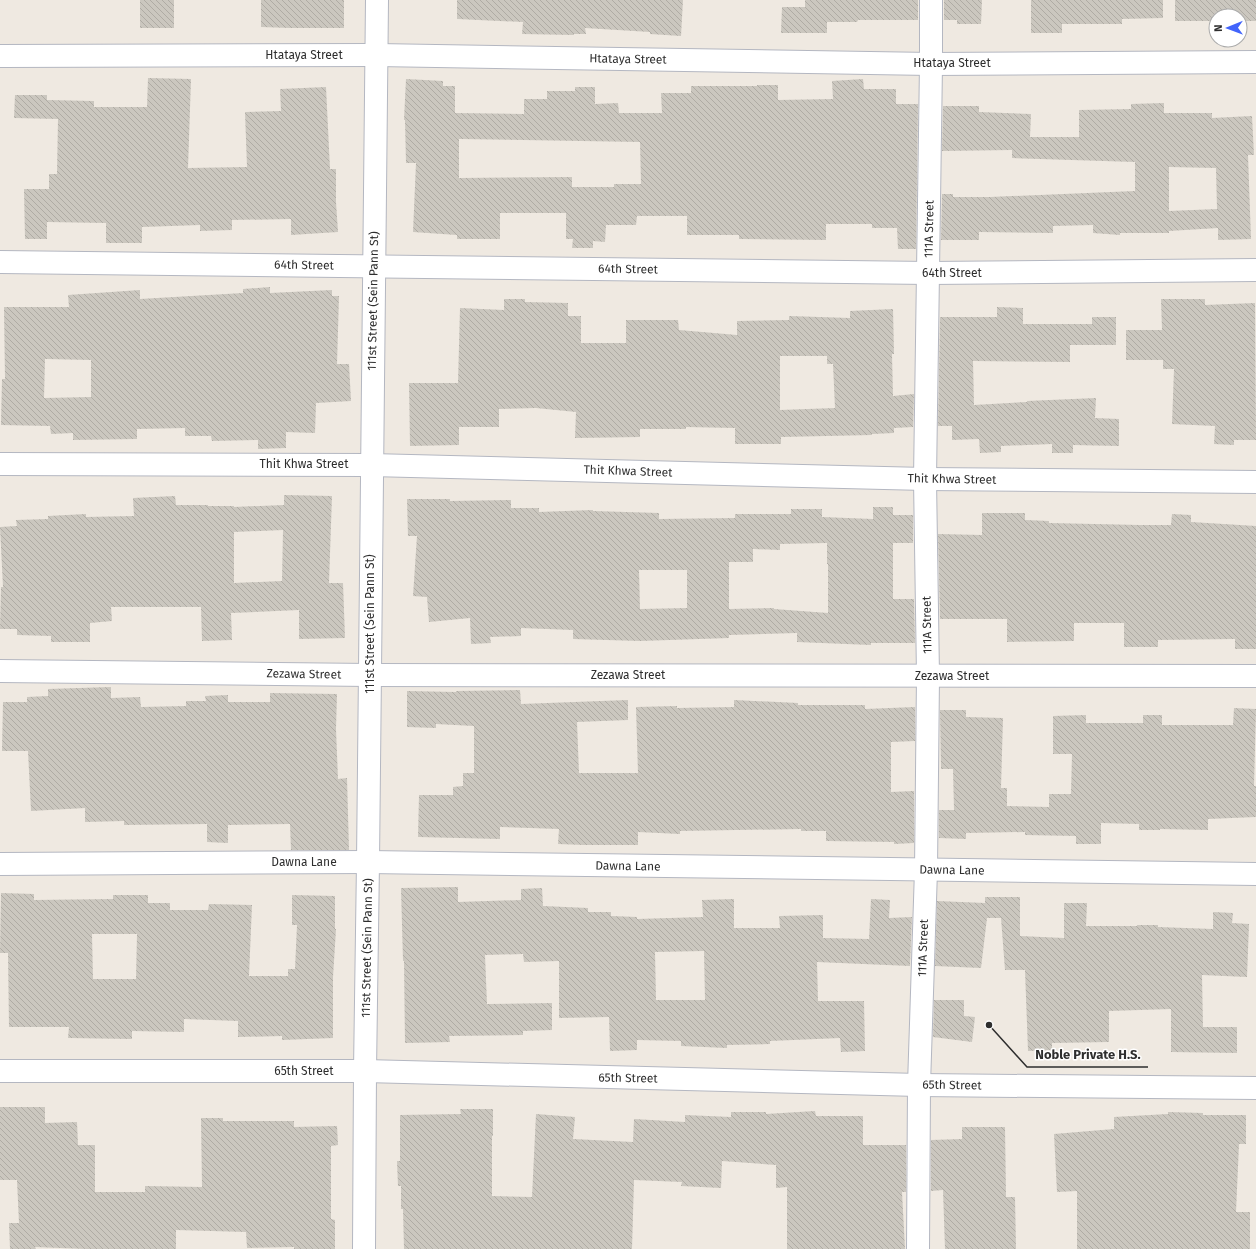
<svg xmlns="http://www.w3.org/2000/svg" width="1256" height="1249" font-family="'Fira Sans',sans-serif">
<defs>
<pattern id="building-back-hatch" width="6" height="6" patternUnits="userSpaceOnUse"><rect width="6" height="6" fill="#cbc7bf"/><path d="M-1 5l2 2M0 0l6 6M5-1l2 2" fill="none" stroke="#afaba4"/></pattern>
</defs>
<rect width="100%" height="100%" fill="#efe9e1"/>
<g fill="url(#building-back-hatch)" fill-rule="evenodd">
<rect x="140" y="0" width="34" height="28"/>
<path d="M261,0H344V28H290L261,27Z"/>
<path d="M457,0H683L681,36L650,34V32L585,28L586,34H574V35L522,34L523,22L457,19Z"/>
<path d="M805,0H918V20H858L857,22H827V33H781L782,7H805Z"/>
<path d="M944,0H982L981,24H957V20H944Z"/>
<path d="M1031,0H1163V18L1122,19V24H1062V33H1031Z"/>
<path d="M1175,0H1256V21H1240V16H1216V21H1175Z"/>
<path d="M148,78L191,79L188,168L247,167L245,112L281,111L280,89L326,87L330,169H336V202L338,232L291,235V219L232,220V230L200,231V225L142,227V243H106V223L47,222V239H25L24,189H49V174H57L58,119L14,118L15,95H47V100L94,101V107H147Z"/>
<path d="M406,79L443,81V86H455V113L524,114V99H547V91H575V87H595V104L618,103L619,113H662L661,93H691V86H757V85H778V100L833,99L832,81L863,79L864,89H896V104H918L916,249H898L897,228H872V224H826V240L739,239V235H687V216H637L636,225H606L605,242L593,241V248H572L573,239H566V213H500V239H457V235L413,232L416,163H406L405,120H404ZM459,139L640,142L641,184H614V187H572V177L459,178Z"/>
<path d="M1164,103V113H1212V118L1252,116L1254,155H1248L1251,239L1218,240V228L1169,231V233H1120V235L1093,233V225L1053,226V233L979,232V240H941L942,194H953V197H990L1135,191V162L1012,158V150L942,151L943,106H979V112L1031,114L1030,137H1079V110L1131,109V104ZM1169,167L1216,168L1217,209L1169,211Z"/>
<path d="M270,287V293L332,290V296H339L337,364H349L351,401L316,403L315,433L286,432V448L258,449V440L212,441L211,436H185V428L137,429V439L73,440V433L51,434L50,426L1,425L2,379H5L4,307H69L68,295L140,290V299L243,293V289ZM45,359L91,360V397L44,398Z"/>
<path d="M504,299H525V302L568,303V316H581V343H626V320H678L679,330L737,335V321L789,320V316L850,318V311L893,309L894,354H892L893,396L914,394L913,427L894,428V433L872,434V435L781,437V444H735V428L686,427V429H640V437L575,438L576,412L536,408L499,409V427H459V445L410,446L409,383H458L460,308L504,310ZM780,356H827V364H833L835,408L780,410Z"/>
<path d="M1161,299H1205V305L1255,303L1256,440H1234V445L1214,444L1215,426L1172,424L1174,369H1163V360H1126V330H1162Z"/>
<path d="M997,307L1023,308V324H1092V317H1116V345H1070V362L973,361L974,405L1027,402V401L1096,398L1095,418L1119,419V446L1073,445V453H1052V444L1001,446V452L980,453L979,439L952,440V426H938L940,317H997Z"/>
<path d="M284,495L332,496L329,583H343L345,638L299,639V610L231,613L232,640L202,641L201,607H111L112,621L90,623V642H51V636L17,635V629H0L1,587H3L0,527L17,526L16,520L48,519V516L86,514V517L134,516L133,498L175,496L176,505H208V506H234V507L284,505ZM283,530L282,581L234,583V532Z"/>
<path d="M407,499H450V501L511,500V508H539V512L593,510V511L659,513V519L735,518V514H791V509H822V517L873,519V507H893V515H913V543H893V599H914L915,643H871V645L797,642V633L729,635V638L640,641L573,639V630L521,628V636L490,637L491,643L471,644L470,618L429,622L427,597L413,596L417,536H408ZM827,543V564H828V613L774,609V608L729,609V562H753V549L780,550V544ZM639,570H687V608L640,609Z"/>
<path d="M982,513H1025V520L1049,521V523L1140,525H1171L1172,514L1191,515V522L1256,526V649H1235V639L1158,640V647H1124V623H1074V641L1007,642V619H940L938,534L982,535Z"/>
<path d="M111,687V698L140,697L141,707L186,706V701H206L205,696L228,695V702H270V693L337,694L336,729L338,779L347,778L349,850H291L290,824L228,825V843L207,842V824L124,825V821L85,822V808L31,811L28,751H2L3,702H27V697L48,696V689Z"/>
<path d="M520,690L521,704L628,700V720L577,722L579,773H638L636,707L677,706V708L734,707V700L798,703V705H865V709L915,707V741L891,742V792L914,791V843L894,844V842L826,841V831H801V829L680,831V834L638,832V845H584L558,844L559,829L500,827V839L418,837L419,795H453V787L463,786V773H474V726L436,724V728L407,727V691L456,692V691Z"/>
<path d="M1234,708L1256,709L1254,786H1256V817L1208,819V830L1160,829V830H1139V824L1101,823V844H1076V836L1025,835V832L966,833V839L939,838V810H954L953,769H941L940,710H966V717L1003,718L1001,788H1007V806L1049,807V794H1071L1072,754H1053V716L1086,715V723H1143V715H1162V725H1233Z"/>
<path d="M458,887V902L521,900V889L542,888L543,906L588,908V912H611V916L637,917V919L703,917L702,900L734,899V928H780L779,916L823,915V938L869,939L871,899L890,900L889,918L912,917L910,966L817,962L818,1001H864L865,1051L841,1052L840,1038L770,1041V1044L727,1045V1048L681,1046V1041L637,1040V1050L610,1051L609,1017L559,1018V961L524,962L523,954L485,955L487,1004L552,1003V1030L523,1031V1035L449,1036L450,1042L405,1043L404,961H403L401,888ZM704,951L705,1000H656L655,952Z"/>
<path d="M1,893L34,894V900L113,899V895H148V903H170V910H208L209,904L252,905L249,976H288V969H295L297,925H292V895L335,896V929H336L333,977V1038L282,1040V1036L238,1037V1021L184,1019V1032L132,1031V1039L68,1038L69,1027H9L8,953H0ZM92,934H137L136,979H93Z"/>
<path d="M985,897H1020V936L1064,938V903H1087L1086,926H1137V925H1158V927L1213,929V912L1233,913L1232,923L1249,924L1247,977L1202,975L1203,1027H1237V1053L1171,1052V1009L1109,1011V1042L1052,1043V1050L1028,1051L1025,970H1005L1001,918H987L981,968L935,966L937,901L985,903Z"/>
<path d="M934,1000H964V1016L975,1017L972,1042L933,1037Z"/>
<path d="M0,1107H45V1123L77,1122L78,1145H95V1192H145V1186L202,1187L201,1118H223V1121H294V1127L337,1126L338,1145L331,1146V1219L335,1220V1249H294V1247L247,1248L246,1232L176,1230V1249H86L35,1247L36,1249H10L9,1223H19L17,1180H0Z"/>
<path d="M460,1109H493V1136H492V1196L532,1197L536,1114L575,1117L573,1139L633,1142L634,1119L685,1122V1115L731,1117V1112H766V1114L815,1111L816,1116H863V1145H906V1192H902L905,1249H787V1187L776,1188V1165L722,1161L721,1188L681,1186L682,1182L634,1180L632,1249H404L403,1209H401V1186H398L397,1161H400V1115L461,1114Z"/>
<path d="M1168,1112L1203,1113V1115H1246V1144H1239L1236,1212H1250V1249H1077V1191L1057,1192L1054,1134L1114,1129V1117L1168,1114Z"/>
<path d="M962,1127H1005L1006,1197H1015L1016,1249H945L943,1190L931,1191V1140L962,1139Z"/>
</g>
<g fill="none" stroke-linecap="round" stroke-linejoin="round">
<defs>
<g id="street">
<path d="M0,56L377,55L931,64L1256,62"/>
<path d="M0,262L929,273L1256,270"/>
<path d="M0,464L371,465L925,479L1256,482"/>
<path d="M0,671L370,675L1256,676"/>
<path d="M0,864L368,862L1256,874"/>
<path d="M364,1249L365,1071L368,862L377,0"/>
<path d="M918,1249L919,1085L926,870L928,676L925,479L931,64V0"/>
</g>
<path id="secondary" d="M0,1071H365L919,1085L1256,1088"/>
</defs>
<use href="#street" stroke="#b4b7c1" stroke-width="24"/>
<use href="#secondary" stroke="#b4b7c1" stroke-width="24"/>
<use href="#street" stroke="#fff" stroke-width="22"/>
<use href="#secondary" stroke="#fff" stroke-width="22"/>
</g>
<g text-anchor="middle" stroke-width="3" stroke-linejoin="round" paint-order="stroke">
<g font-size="12" fill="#2e2e2e" stroke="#fff">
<text x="304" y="59">Htataya Street</text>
<text transform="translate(628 59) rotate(1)" y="4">Htataya Street</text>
<text x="952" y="67">Htataya Street</text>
<text transform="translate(929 229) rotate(-89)" y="4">111A Street</text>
<text transform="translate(304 265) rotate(1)" y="4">64th Street</text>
<text transform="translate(628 269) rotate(1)" y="4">64th Street</text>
<text x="952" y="277">64th Street</text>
<text transform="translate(373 301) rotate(-89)" y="4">111st Street (Sein Pann St)</text>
<text x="304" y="468">Thit Khwa Street</text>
<text transform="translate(628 471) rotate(2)" y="4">Thit Khwa Street</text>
<text transform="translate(952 479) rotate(1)" y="4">Thit Khwa Street</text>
<text transform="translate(370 624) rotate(-90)" y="4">111st Street (Sein Pann St)</text>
<text transform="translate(927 625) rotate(-91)" y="4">111A Street</text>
<text transform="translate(304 674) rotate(1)" y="4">Zezawa Street</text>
<text x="628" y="679">Zezawa Street</text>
<text x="952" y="680">Zezawa Street</text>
<text x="304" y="866">Dawna Lane</text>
<text transform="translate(628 866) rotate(1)" y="4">Dawna Lane</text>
<text transform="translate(952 870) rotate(1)" y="4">Dawna Lane</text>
<text transform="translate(367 948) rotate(-89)" y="4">111st Street (Sein Pann St)</text>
<text transform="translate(923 948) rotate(-88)" y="4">111A Street</text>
<text x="304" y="1075">65th Street</text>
<text transform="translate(628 1078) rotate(1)" y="4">65th Street</text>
<text transform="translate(952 1085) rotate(1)" y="4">65th Street</text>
</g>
</g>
<path fill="none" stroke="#2e2e2e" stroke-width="1.5" d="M989 1025L1027 1067H1148"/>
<circle fill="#2e2e2e" stroke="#fff" stroke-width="1.5" cx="989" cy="1025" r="4"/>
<g font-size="13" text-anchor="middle" font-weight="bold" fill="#2e2e2e" stroke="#fff" stroke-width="3" stroke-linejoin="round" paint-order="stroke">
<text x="1088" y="1059">Noble Private H.S.</text>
</g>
<g transform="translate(1228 28) rotate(269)"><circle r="19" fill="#ffffff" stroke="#ababab"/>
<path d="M0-3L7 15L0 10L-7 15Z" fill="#4264fb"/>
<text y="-6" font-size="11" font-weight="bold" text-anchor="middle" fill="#2e2e2e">N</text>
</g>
</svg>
